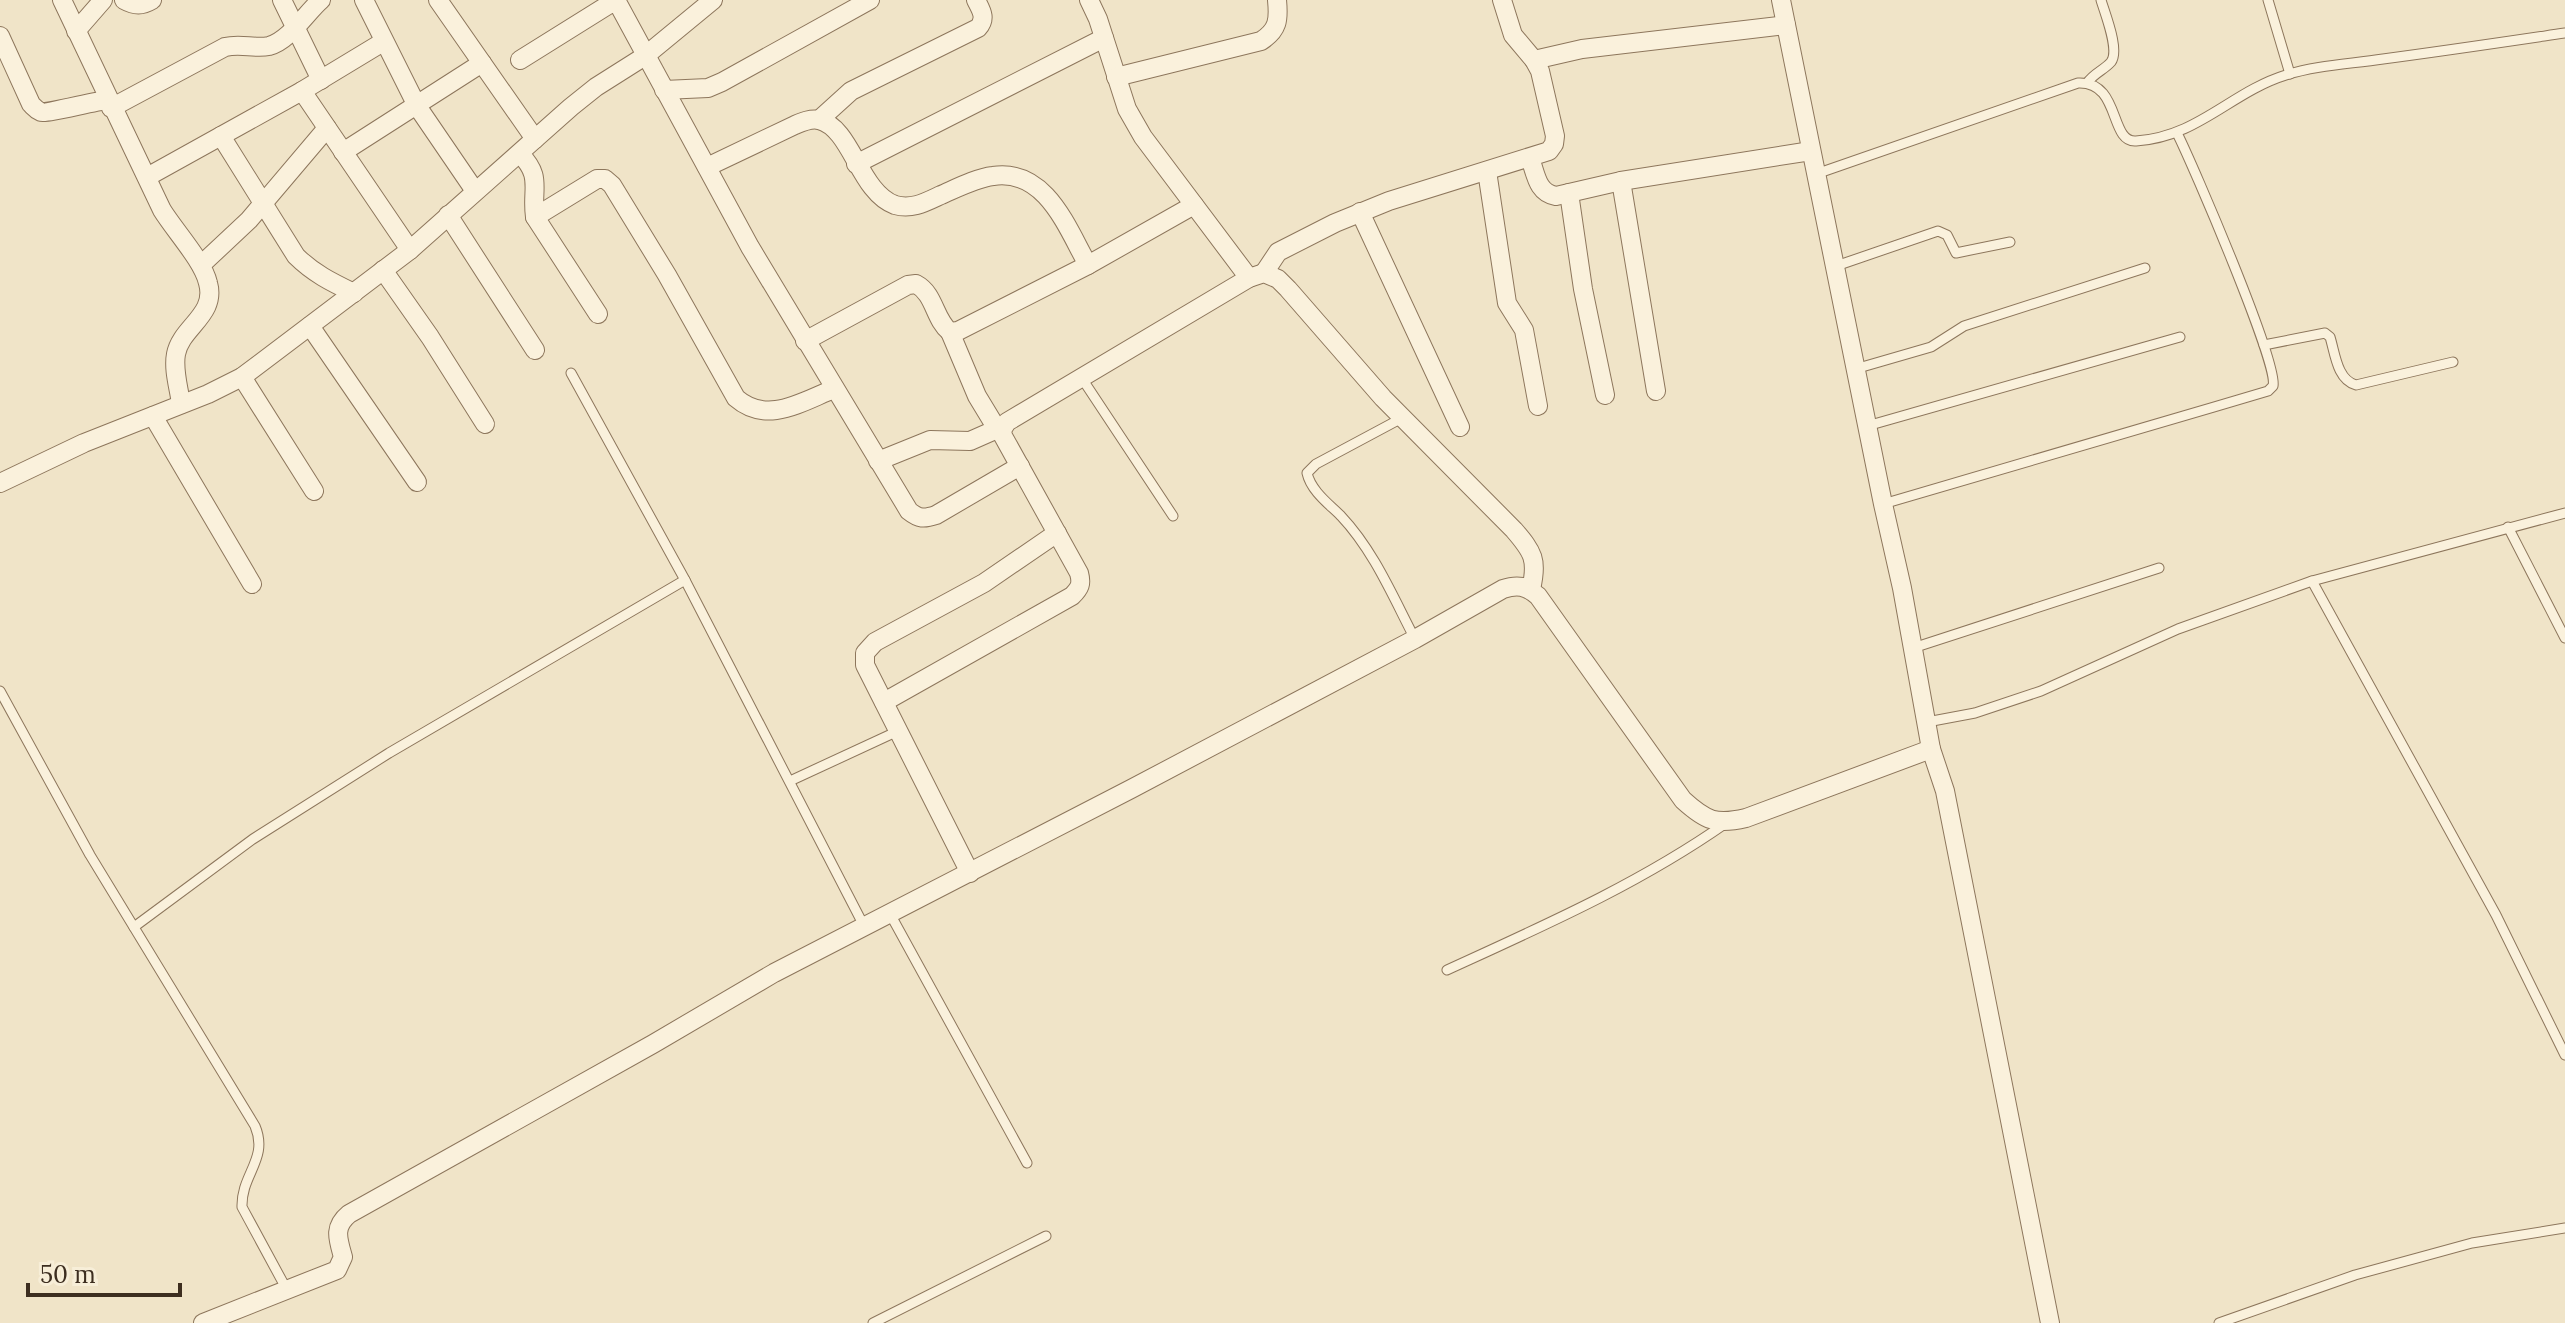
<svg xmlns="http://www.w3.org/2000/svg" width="2565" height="1323" font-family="Lora,serif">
<rect width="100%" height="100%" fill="#f0e4c8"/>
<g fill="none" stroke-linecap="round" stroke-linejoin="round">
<defs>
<g id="service">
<path d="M2268,0L2290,74"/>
<path d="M2087,83C2094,73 2104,70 2111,62C2120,50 2105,14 2101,0"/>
<path d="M1816,174L2078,83C2121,81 2109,143 2136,141C2198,137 2231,92 2286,75C2317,65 2351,64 2383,59C2444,51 2504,42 2565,33"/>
<path d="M1836,266L1938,231L1947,235L1956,253L2010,242"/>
<path d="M2264,345L2325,333L2330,337C2335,353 2337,380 2356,385L2453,362"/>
<path d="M1855,369L1931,347L1964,326L2145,268"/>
<path d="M571,373L685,580L863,924"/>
<path d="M1081,377L1173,516"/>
<path d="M1402,418L1316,464L1307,473C1311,491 1329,504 1341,516C1374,551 1393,597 1415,639"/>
<path d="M1867,426L2180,337"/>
<path d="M1883,504L2214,407L2268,391L2273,386C2279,365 2193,165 2177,133"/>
<path d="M2508,527L2565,638"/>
<path d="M2312,581L2496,915L2565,1055"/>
<path d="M1913,648L2159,568"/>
<path d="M0,691L90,855L255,1126C269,1159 241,1174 242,1207L287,1290"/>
<path d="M1927,722L1975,713L2041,691L2178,629L2312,581L2565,513"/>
<path d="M790,781L898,731"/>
<path d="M889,912L1027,1163"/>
<path d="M134,927L253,839L389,753L685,580"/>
<path d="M1447,970C1543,926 1639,884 1726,823"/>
<path d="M873,1323L1046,1236"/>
<path d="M2219,1323L2355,1275L2472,1243L2565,1228"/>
</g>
<g id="minor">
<path d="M62,0L162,210C175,231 203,261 208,283C217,315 181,327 176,354C173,370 179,388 181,404"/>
<path d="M124,0C135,6 142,6 152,0"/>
<path d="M282,0L321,80"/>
<path d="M364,0L417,106L475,191"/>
<path d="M438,0L535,139"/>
<path d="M1089,0L1098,19L1127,109L1143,137L1249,278"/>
<path d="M1781,0L1883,504L1902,588L1931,749L1945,791L2050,1323"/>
<path d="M76,31L103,0"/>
<path d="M0,36L31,104C35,108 36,110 41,112C46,114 95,101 108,100"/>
<path d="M520,60L616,0L750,247L909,511C919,519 924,519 936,515L1020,466"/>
<path d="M1534,60L1582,49L1786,25"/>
<path d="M1116,77L1261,41C1278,30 1279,20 1277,0"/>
<path d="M664,90L708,88L722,82L870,0"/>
<path d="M302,91L410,250"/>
<path d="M111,108L225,47C241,43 254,49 269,46C289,41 306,13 321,0"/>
<path d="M819,120L851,91L978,28C987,18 981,10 976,0"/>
<path d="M221,136L296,256C313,273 331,282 354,293"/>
<path d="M343,152L482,63"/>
<path d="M520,154C543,177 531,189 535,217L598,314"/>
<path d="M1530,158C1536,174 1537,193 1556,196L1621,181L1811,151"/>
<path d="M856,164L1104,38"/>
<path d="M707,167L795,125C802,122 811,118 819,120C852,128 859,192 895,205C912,210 926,202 941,195C957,188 976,178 993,176C1046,168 1067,228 1088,265"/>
<path d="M1487,171L1507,303L1524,330L1538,406"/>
<path d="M147,177L302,91L383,42"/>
<path d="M1621,181L1656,391"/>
<path d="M1569,193L1583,289L1605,395"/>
<path d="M1360,212L1460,427"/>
<path d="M448,215L535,350"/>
<path d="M535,217L597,179H605L612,185L667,275L736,398C767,425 801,402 834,389"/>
<path d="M201,265L249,220L327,128"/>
<path d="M383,270L430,337L485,424"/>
<path d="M1264,273L1278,252L1335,223L1389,201L1549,151L1554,144L1555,136L1540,71L1534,60L1513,35L1502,0"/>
<path d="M310,326L417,482"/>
<path d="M950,332L977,396L997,429"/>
<path d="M805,341L908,285L916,284C935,294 934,319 950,332L958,331L1088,265L1194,205"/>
<path d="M242,377L314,491"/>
<path d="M153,416L252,584"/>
<path d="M878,461L930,440L970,441L1004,426"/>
<path d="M0,483L84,443L208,394L242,377L410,250L571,107L596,87L645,56L713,0"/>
<path d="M884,702L1072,596C1080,588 1082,584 1079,573L1003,436L1002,430L1007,422L1249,278L1264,273L1278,279L1288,289L1383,398L1514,530C1533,552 1538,560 1531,589"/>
<path d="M970,873L865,665V653L875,642L984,583L1057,533"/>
<path d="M203,1323L337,1270L343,1257C338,1239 333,1227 349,1214L653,1044L774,973L1131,789L1415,639L1503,589C1518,584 1526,586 1538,596L1683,800C1706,821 1716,825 1746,818L1931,749"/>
</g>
</defs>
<use href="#service" stroke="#8d765c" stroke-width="11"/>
<use href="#minor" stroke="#8d765c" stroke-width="20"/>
<use href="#service" stroke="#faf1dc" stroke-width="9"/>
<use href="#minor" stroke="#faf1dc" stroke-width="18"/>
</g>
<path d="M28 1283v12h152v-12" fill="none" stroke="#3d2e20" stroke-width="4"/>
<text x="40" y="1283" font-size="24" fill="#3d2e20" stroke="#f7eed8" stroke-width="6" paint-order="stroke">50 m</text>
</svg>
